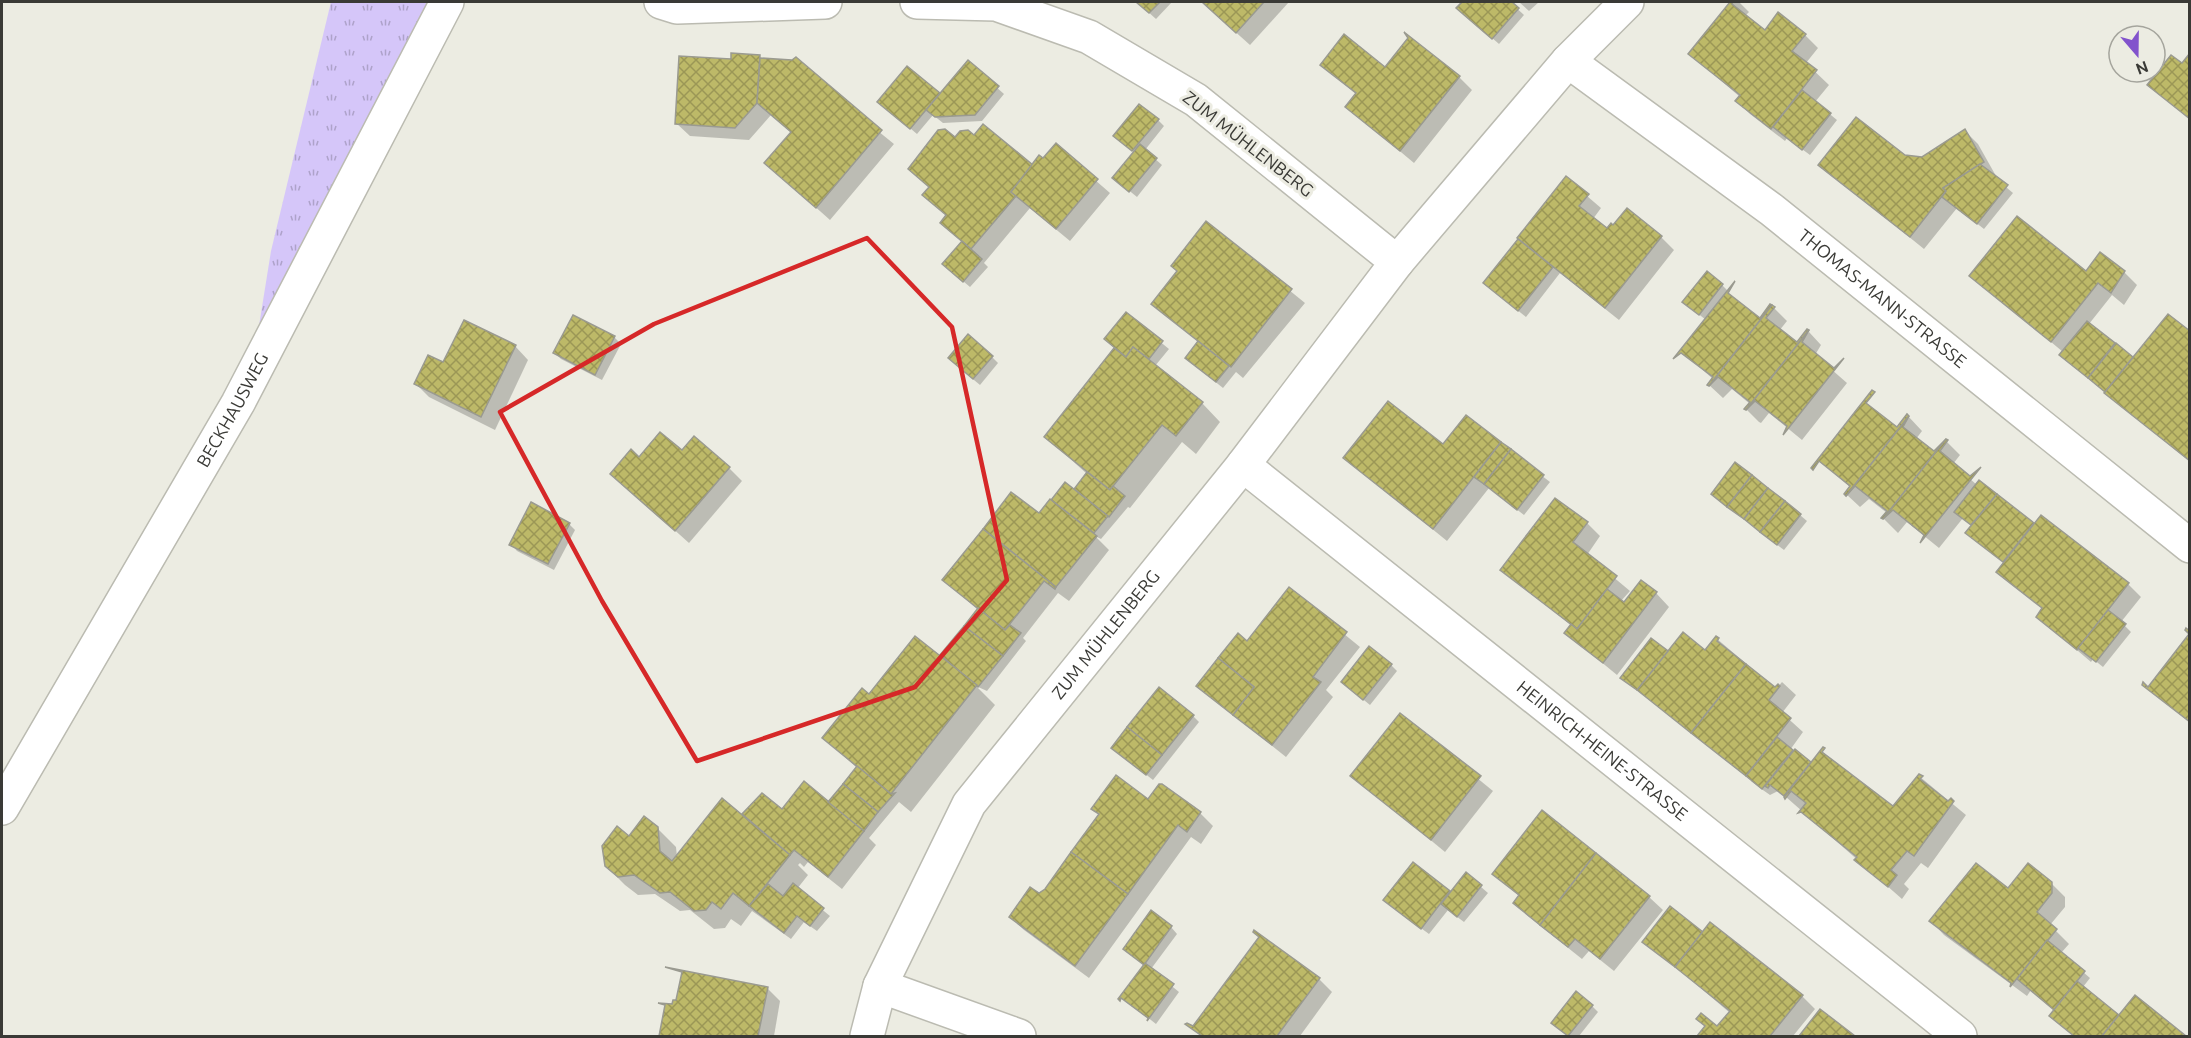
<svg xmlns="http://www.w3.org/2000/svg" width="2191" height="1038" font-family="Ubuntu,sans-serif">
<defs>
<pattern id="grass-tufts" width="24" height="20" patternUnits="userSpaceOnUse" patternTransform="scale(1.5)"><rect width="24" height="20" fill="#d5c6f9"/><path d="M3 7l-1-3M5 7V3M7 7l1-3M15 17l-1-3M17 17v-4M19 17l1-3" fill="none" stroke="#aea2ca"/></pattern>
<pattern id="building-cross-hatch" width="8" height="8" patternUnits="userSpaceOnUse" patternTransform="scale(1.5)"><rect width="8" height="8" fill="#bdb968"/><path d="M0 0l8 8M0 8l8-8" fill="none" stroke="#9b9756"/></pattern>
</defs>
<rect width="100%" height="100%" fill="#ecece2"/>
<path fill="url(#grass-tufts)" d="M331,2H430L258,332L271,251Z"/>
<g fill="#0003">
<path d="M1137,2H1172L1156,19Z"/>
<path d="M1202,2H1289L1250,45Z"/>
<path d="M1464,2H1510L1524,15L1499,44L1458,8Z"/>
<path d="M1519,2H1539L1529,11Z"/>
<path d="M1732,2H1739L1749,12L1745,16L1765,32L1805,35L1818,48L1806,63L1829,85L1815,102L1837,120L1810,155L1787,138L1785,141L1750,114L1737,101L1740,97L1690,54Z"/>
<path d="M733,55L793,62L894,144L830,220L766,163L792,133L771,115L749,140L690,136L676,123L732,61Z"/>
<path d="M2190,56V120L2149,85L2182,65Z"/>
<path d="M968,62L1004,94L982,121L943,123L933,115L917,134L886,108L908,68L940,95Z"/>
<path d="M1322,65L1459,77L1472,90L1414,163L1347,107L1357,95Z"/>
<path d="M1158,120L1164,126L1145,150L1162,165L1137,197L1121,184L1135,153L1115,136Z"/>
<path d="M1965,131L1978,144L1996,176L1994,177L2013,193L1984,229L1957,208L1924,249L1820,165L1904,157L1922,158Z"/>
<path d="M955,139L1033,167L1043,160L1056,146L1110,193L1070,241L1030,208L984,263L988,267L970,287L951,271L963,240L942,223L947,216L924,195L930,188L910,169Z"/>
<path d="M1566,178L1601,208L1593,219L1607,230L1661,237L1674,250L1619,320L1560,273L1526,317L1491,289L1518,241Z"/>
<path d="M1207,223L1305,303L1243,378L1236,372L1223,388L1193,364L1199,342L1153,304L1179,272Z"/>
<path d="M2124,272L2137,285L2124,305L2112,295L2089,324L2134,359L2190,333V462L2067,361L2061,355L2063,352L1971,275Z"/>
<path d="M1722,285L1728,291L1727,293L1760,320L1774,308L1787,321L1779,331L1797,344L1809,332L1821,345L1815,355L1847,383L1802,440L1769,413L1761,423L1759,422L1746,409L1750,404L1732,389L1723,398L1709,385L1713,379L1681,351L1706,320L1691,308Z"/>
<path d="M1126,314L1169,349L1155,366L1202,403L1220,422L1196,454L1182,442L1130,508L1128,507L1101,539L1095,536L1109,550L1069,601L1058,593L1023,638L1026,641L987,691L976,686L995,705L911,812L899,802L869,838L876,845L842,889L808,862L804,867L800,863L798,865L808,875L797,889L830,916L817,931L804,922L791,939L752,911L741,926L731,919L725,928L714,929L690,910L680,911L655,894L638,895L625,885L606,866L629,838L657,828L676,847L677,857L751,821L782,811L837,810L857,768L824,738L870,696L946,662L978,610L944,580L1074,491L1087,474L1046,437L1116,348Z"/>
<path d="M574,317L615,338L621,344L602,380L561,359L555,353Z"/>
<path d="M515,346L528,360L495,430L429,397L416,384Z"/>
<path d="M992,357L998,363L980,385L956,365Z"/>
<path d="M1908,416L1922,431L1916,439L1934,454L1945,440L1960,455L1953,464L1977,485L1979,482L2034,526L2128,584L2141,597L2121,622L2131,632L2103,667L2093,659L2091,662L2038,617L2043,609L1998,571L2005,563L1974,539L1972,526L1963,518L1939,548L1907,522L1898,533L1883,518L1887,513L1869,499L1860,507L1846,494L1851,488L1820,460L1897,429Z"/>
<path d="M1466,417L1550,482L1524,515L1489,488L1447,541L1345,458L1443,446Z"/>
<path d="M682,452L729,468L742,481L689,543L612,474L639,459Z"/>
<path d="M1719,500L1800,515L1807,521L1784,550Z"/>
<path d="M1587,523L1600,536L1587,555L1630,591L1621,601L1624,604L1656,593L1669,607L1617,675L1566,633L1572,626L1502,570Z"/>
<path d="M569,524L575,530L554,570L517,551L511,544Z"/>
<path d="M1289,589L1360,647L1326,690L1333,697L1286,757L1241,721L1248,643Z"/>
<path d="M2190,637V723L2149,689Z"/>
<path d="M1716,638L1776,689L1782,682L1796,695L1782,713L1803,732L1790,750L1793,752L1893,809L1919,776L1966,815L1928,868L1921,863L1904,884L1909,889L1902,899L1786,797L1778,791L1770,795L1760,788L1751,781L1753,779L1622,677L1668,654L1705,652Z"/>
<path d="M1391,665L1397,671L1370,705L1349,688Z"/>
<path d="M1400,715L1493,791L1445,852L1352,775Z"/>
<path d="M1193,716L1199,722L1153,780L1120,754Z"/>
<path d="M1149,801L1200,813L1213,826L1201,844L1191,837L1089,978L1024,930L1010,917L1046,890L1100,815L1093,809Z"/>
<path d="M1413,864L1451,893L1466,874L1488,893L1464,922L1448,910L1429,934L1391,906Z"/>
<path d="M1494,874L1649,897L1663,910L1614,971L1589,951L1582,959L1528,916L1515,903L1520,897Z"/>
<path d="M2051,883L2065,897V907L2050,925L2069,944L2061,953L2090,978L2083,987L2119,1017L2135,997L2184,1036H2075L2057,1022L2056,1010L2031,990L2027,996L1944,935L1931,921L2008,890Z"/>
<path d="M1171,927L1177,934L1151,969L1179,992L1156,1024L1122,997L1145,966L1125,949Z"/>
<path d="M1703,934L1802,996L1815,1009L1793,1036H1699L1707,1027L1718,1028L1730,1013L1683,973Z"/>
<path d="M1319,979L1332,992L1300,1036H1201L1193,1029Z"/>
<path d="M767,988L780,1001L774,1036H661L667,1004Z"/>
<path d="M1592,1006L1598,1012L1579,1036H1569L1560,1030Z"/>
<path d="M1821,1011L1853,1036H1801Z"/>
</g>
<g fill="url(#building-cross-hatch)" stroke="#9a9a90" stroke-width="1.5">
<path d="M1136,2H1160L1149,13Z"/>
<path d="M1202,2H1264L1236,33Z"/>
<path d="M1462,2H1512L1519,8L1492,39L1456,8Z"/>
<path d="M1730,2H1733L1732,4L1765,30L1778,12L1806,34L1792,51L1817,70L1771,129L1735,101L1740,95L1688,54Z"/>
<path d="M1404,32L1460,76L1400,151L1345,107L1356,93L1320,65L1344,34L1385,67L1408,38Z"/>
<path d="M731,53L760,55L757,103L735,128L675,124L679,56L731,59Z"/>
<path d="M2190,53V119L2147,85L2171,55L2182,63Z"/>
<path d="M796,57L882,130L816,208L764,163L791,132L757,103L760,58L792,60Z"/>
<path d="M968,60L999,86L975,115L935,117L926,110Z"/>
<path d="M907,66L940,93L910,129L877,102Z"/>
<path d="M1802,90L1831,113L1802,150L1773,127Z"/>
<path d="M1139,104L1159,119L1132,151L1113,136Z"/>
<path d="M1856,117L1905,155L1922,157L1965,129L1984,162L1943,188L1946,191L1910,237L1818,165Z"/>
<path d="M983,124L1033,165L1011,192L1016,196L971,249L940,223L946,215L922,195L929,187L908,169L938,130L945,129L955,137L960,131L968,130L974,135Z"/>
<path d="M1056,143L1098,179L1056,229L1011,192L1039,155L1043,158Z"/>
<path d="M1140,144L1157,158L1129,192L1112,178Z"/>
<path d="M1980,164L2008,185L1977,224L1942,197L1946,191L1943,188Z"/>
<path d="M1566,176L1589,194L1579,206L1607,228L1611,223L1613,225L1627,208L1662,236L1605,308L1517,238Z"/>
<path d="M2017,216L2086,271L2100,252L2125,271L2111,293L2098,283L2051,342L1969,276Z"/>
<path d="M1206,221L1292,289L1231,367L1151,304L1177,271L1171,266Z"/>
<path d="M1518,239L1553,267L1518,311L1483,283Z"/>
<path d="M962,241L982,259L963,282L942,264Z"/>
<path d="M1707,271L1723,284L1699,315L1682,302Z"/>
<path d="M1735,281L1728,293L1760,318L1770,304L1772,305L1709,386L1707,385L1713,377L1681,353L1673,359Z"/>
<path d="M1772,305L1775,307L1766,318L1797,342L1807,329L1809,330L1746,410L1744,409L1750,402L1718,377L1709,386Z"/>
<path d="M1126,312L1163,341L1149,359L1133,347L1126,357L1104,339Z"/>
<path d="M2168,314L2190,331V461L2104,393Z"/>
<path d="M573,315L615,336L595,375L553,353Z"/>
<path d="M464,320L516,345L481,417L414,384L428,355L443,362Z"/>
<path d="M2087,321L2115,343L2088,378L2059,355Z"/>
<path d="M1809,330L1802,342L1834,368L1844,358L1783,435L1787,426L1755,401L1746,410Z"/>
<path d="M968,334L993,356L973,379L948,358Z"/>
<path d="M1198,341L1229,366L1216,382L1185,358Z"/>
<path d="M2116,343L2133,357L2105,392L2088,378Z"/>
<path d="M1133,347L1203,402L1176,436L1162,425L1110,490L1044,437L1114,348L1126,357Z"/>
<path d="M1872,390L1875,392L1866,403L1897,427L1907,414L1909,416L1846,496L1844,494L1850,486L1819,461L1813,470L1811,468Z"/>
<path d="M1388,401L1443,444L1466,415L1501,442L1433,529L1343,458Z"/>
<path d="M1909,416L1903,427L1934,451L1946,439L1883,519L1881,518L1887,511L1855,486L1846,496Z"/>
<path d="M660,432L682,450L694,436L730,467L675,531L610,474L631,449L639,457Z"/>
<path d="M1946,439L1948,440L1940,451L1970,476L1981,467L1920,543L1924,535L1893,510L1883,519Z"/>
<path d="M1501,442L1511,449L1484,484L1474,477Z"/>
<path d="M1511,449L1544,475L1517,510L1484,484Z"/>
<path d="M1735,462L1752,475L1727,507L1711,494Z"/>
<path d="M1087,472L1110,490L1113,486L1125,496L1109,517L1074,489Z"/>
<path d="M1752,475L1768,488L1744,519L1727,507Z"/>
<path d="M1979,480L1997,494L1971,525L1954,512Z"/>
<path d="M1065,482L1108,516L1094,533L1051,500Z"/>
<path d="M1768,488L1785,501L1760,532L1744,519Z"/>
<path d="M1011,492L1039,513L1050,499L1097,536L1056,587L983,529Z"/>
<path d="M1997,494L2034,523L2003,562L1965,533Z"/>
<path d="M1555,498L1588,522L1573,542L1617,576L1577,629L1500,570Z"/>
<path d="M1785,501L1801,514L1777,545L1760,532Z"/>
<path d="M531,502L570,523L548,564L509,545Z"/>
<path d="M2041,515L2129,583L2077,650L2036,617L2042,608L1996,572Z"/>
<path d="M983,529L1056,587L1055,589L1044,581L1005,630L942,580Z"/>
<path d="M1641,580L1657,592L1603,663L1564,633L1571,624L1577,629L1607,589L1624,602Z"/>
<path d="M1289,587L1347,632L1313,677L1321,682L1272,745L1233,715L1254,687L1218,658L1238,633L1247,641Z"/>
<path d="M978,608L1005,630L1010,625L1021,633L1003,656L964,626Z"/>
<path d="M2108,610L2126,624L2096,662L2078,648Z"/>
<path d="M964,626L1003,656L978,687L940,655Z"/>
<path d="M2186,628L2190,631V722L2142,685L2143,682L2148,687L2189,634L2185,630Z"/>
<path d="M1683,632L1705,650L1716,636L1719,638L1717,641L1746,664L1691,733L1637,690Z"/>
<path d="M915,636L977,685L891,794L822,738L862,688L869,694Z"/>
<path d="M1651,638L1668,651L1637,690L1620,678Z"/>
<path d="M1369,646L1392,664L1363,700L1341,682Z"/>
<path d="M1218,658L1254,687L1233,715L1196,686Z"/>
<path d="M1746,664L1775,687L1778,684L1780,686L1769,700L1791,718L1746,776L1691,733Z"/>
<path d="M1159,687L1194,715L1162,755L1127,727Z"/>
<path d="M1400,713L1481,776L1431,840L1350,776Z"/>
<path d="M1127,727L1162,755L1146,775L1111,748Z"/>
<path d="M1777,737L1793,750L1762,789L1746,776Z"/>
<path d="M1823,747L1825,748L1822,752L1893,806L1919,774L1923,776L1920,779L1948,801L1951,798L1954,801L1914,856L1907,851L1891,870L1897,875L1888,887L1854,860L1857,857L1801,812L1798,813L1806,803L1791,791L1785,799L1784,797Z"/>
<path d="M1795,749L1811,762L1784,796L1770,785L1768,788L1765,786Z"/>
<path d="M857,766L891,794L895,793L878,812L843,784Z"/>
<path d="M1116,775L1148,799L1159,784H1162L1201,812L1187,832L1178,825L1128,894L1071,852L1099,814L1091,809Z"/>
<path d="M804,781L864,831L828,877L794,850L790,855L742,814L762,793L782,809Z"/>
<path d="M843,784L878,812L864,831L828,802Z"/>
<path d="M722,798L790,855L749,906L733,893L721,909L712,902L706,910L694,911L670,892L660,893L634,875L618,877L605,866L602,846L617,826L629,836L644,816L658,827L660,851L672,861Z"/>
<path d="M1542,810L1596,853L1540,925L1513,903L1519,895L1492,874Z"/>
<path d="M1071,852L1128,894L1075,966L1009,917L1030,887L1039,893L1045,889Z"/>
<path d="M1596,853L1650,896L1600,959L1575,939L1568,947L1540,925Z"/>
<path d="M1413,862L1450,891L1421,929L1383,900Z"/>
<path d="M1976,863L2008,888L2028,863L2052,882V893L2037,912L2057,929L2010,987L2011,983L1929,921Z"/>
<path d="M1466,872L1482,885L1457,917L1441,904Z"/>
<path d="M793,883L824,908L810,926L797,916L784,933L749,906L768,884L783,896Z"/>
<path d="M1670,906L1703,932L1675,967L1642,942Z"/>
<path d="M1151,910L1172,926L1144,965L1123,949Z"/>
<path d="M1710,922L1803,995L1770,1036H1697L1705,1026L1696,1019L1701,1013L1717,1026L1730,1011L1675,967Z"/>
<path d="M1254,930L1320,978L1277,1036H1202L1185,1024L1187,1023L1193,1026L1259,937L1253,932Z"/>
<path d="M2047,940L2085,971L2054,1010L2017,979Z"/>
<path d="M1145,963L1174,984L1147,1021L1148,1018L1121,998L1120,1001L1118,999Z"/>
<path d="M665,967L768,987L758,1036H659L665,1005L658,1003L672,1004L673,1000H676L682,972Z"/>
<path d="M2077,981L2119,1015L2102,1036H2074L2049,1016Z"/>
<path d="M1576,991L1593,1005L1568,1036L1551,1023Z"/>
<path d="M2135,995L2186,1036H2102Z"/>
<path d="M1820,1009L1855,1036H1799Z"/>
</g>
<g fill="none" stroke-linecap="round" stroke-linejoin="round">
<defs>
<g id="street">
<path d="M661,2L677,7L825,2"/>
<path id="s1" d="M1568,61L1772,210L2190,546"/>
<path d="M1397,262L1568,61L1627,2"/>
<path id="s2" d="M1243,465L1960,1036"/>
<path id="s3" d="M2,808L238,403L447,2"/>
<path d="M880,986L1019,1036"/>
<path id="s4" d="M867,1036L880,986L969,804L1243,465L1397,262L1196,100L1089,37L996,4L917,2"/>
</g>
</defs>
<use href="#street" stroke="#bbbbb1" stroke-width="36"/>
<use href="#street" stroke="#fff" stroke-width="33"/>
</g>
<path fill="none" stroke="#d62828" stroke-width="4.5" stroke-linejoin="round" d="M867,238L952,327L1007,580L915,687L697,761L602,601L500,412L654,324Z"/>
<g text-anchor="middle" stroke-width="6" stroke-linejoin="round" paint-order="stroke">
<g font-size="18" fill="#3a3a36" stroke="#ecece2">
<text transform="translate(1248 144) rotate(38)" y="6">ZUM MÜHLENBERG</text>
<text dy="6" stroke="none"><textPath href="#s1" startOffset="394">THOMAS-MANN-STRASSE</textPath></text>
<text dy="6" stroke="none"><textPath href="#s3" startOffset="460">BECKHAUSWEG</textPath></text>
<text dy="6" stroke="none"><textPath href="#s4" startOffset="472">ZUM MÜHLENBERG</textPath></text>
<text dy="6" stroke="none"><textPath href="#s2" startOffset="459">HEINRICH-HEINE-STRASSE</textPath></text>
</g>
</g>
<rect width="2191" height="1038" fill="none" stroke="#3a3a36" stroke-width="6"/>
<g transform="translate(2137 54) rotate(160)"><circle r="28" fill="#ecece2" stroke="#a5a59d" stroke-width="1.5"/>
<path d="M0-4.5L10 22L0 15L-10 22Z" fill="#8253cc"/>
<text y="-9" font-size="16" font-weight="bold" text-anchor="middle" fill="#3a3a36">N</text>
</g>
</svg>
